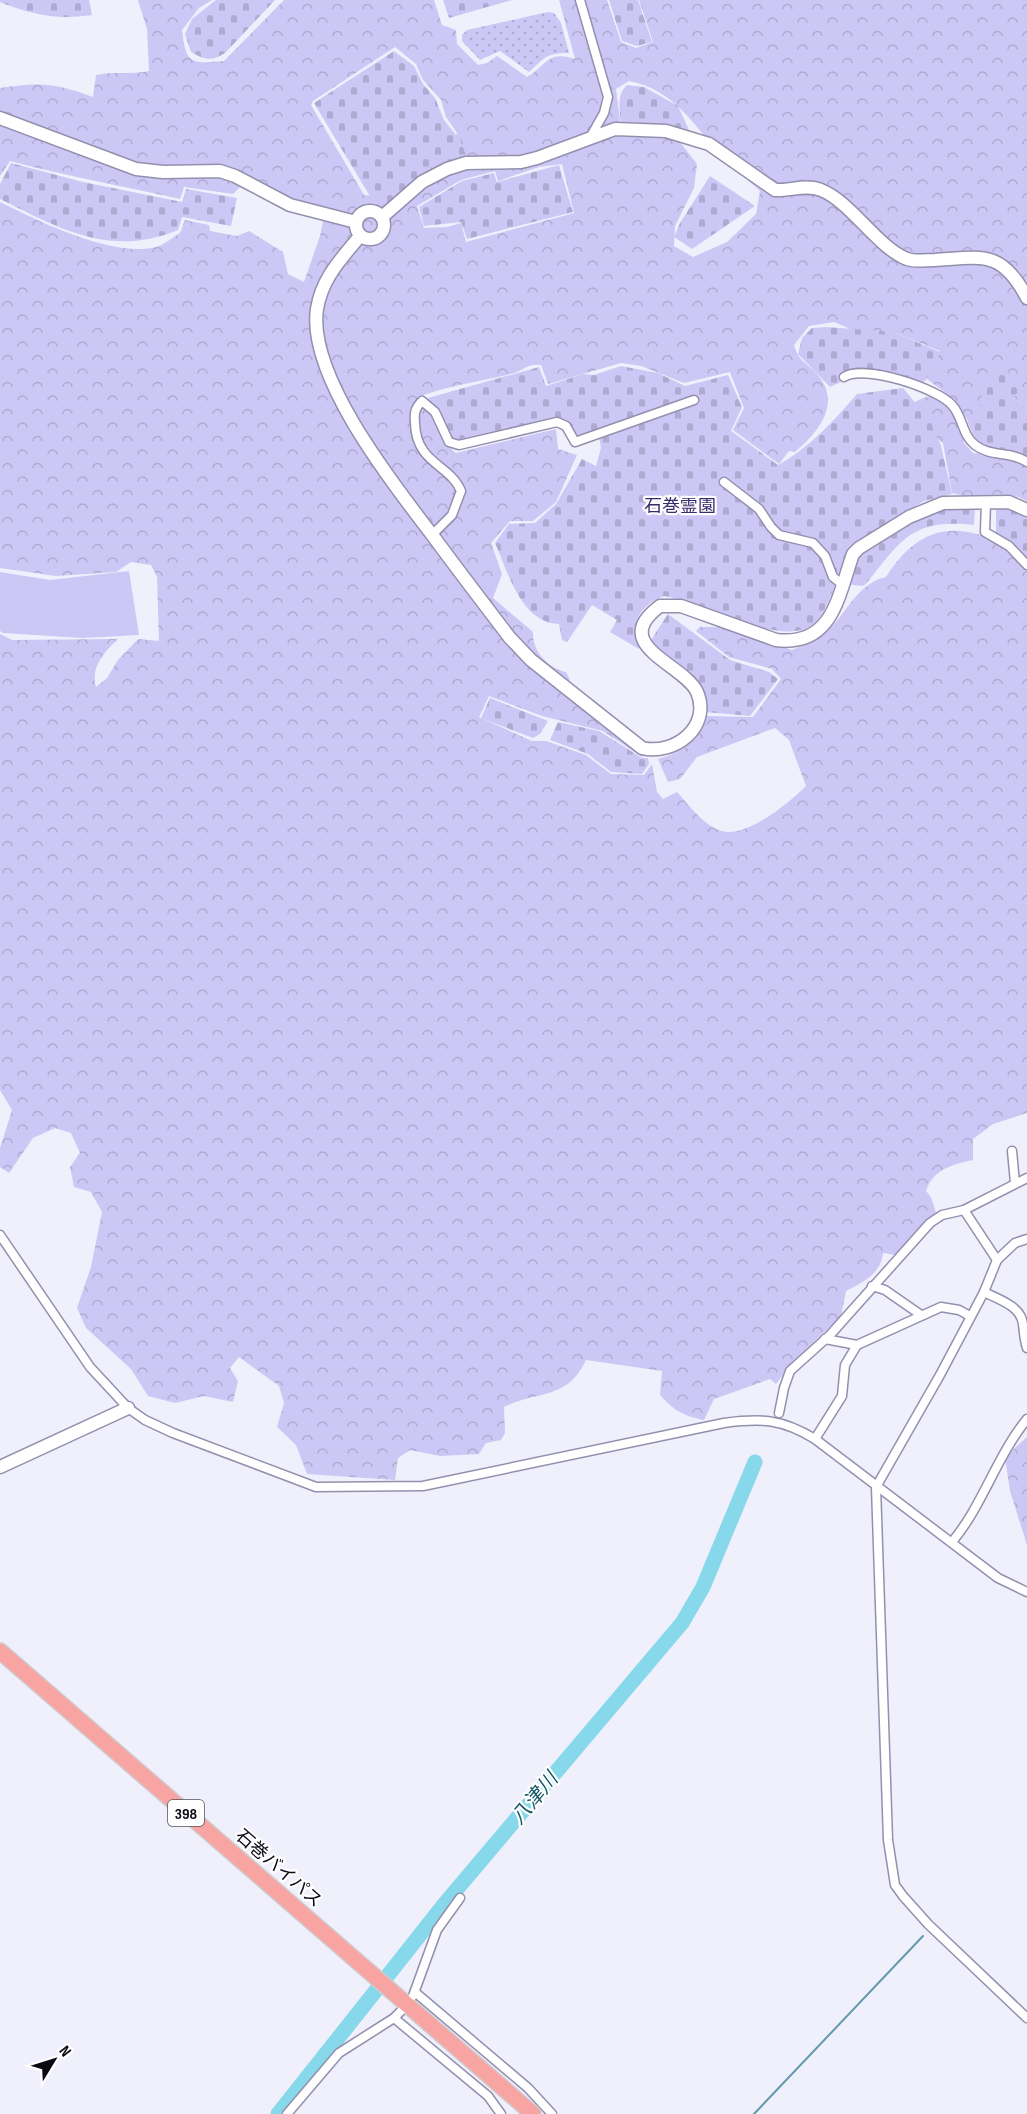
<svg xmlns="http://www.w3.org/2000/svg" width="1027" height="2114" font-family="'Sofia Sans Condensed','Noto Sans JP',sans-serif">
<defs>
<pattern id="grass-dots" width="8" height="8" patternUnits="userSpaceOnUse" patternTransform="scale(1.5)"><rect width="8" height="8" fill="#cdc7f6"/><path d="M2 2h.1M6 6h.1" fill="none" stroke="#afaad2" stroke-width="1.8" stroke-linecap="round"/></pattern>
<pattern id="forest-crowns" width="20" height="18" patternUnits="userSpaceOnUse" patternTransform="scale(1.5)"><rect width="20" height="18" fill="#cdc7f6"/><path d="M2 6a3 3 0 1 1 6 0M12 15a3 3 0 1 1 6 0" fill="none" stroke="#afaad2"/></pattern>
<pattern id="cemetery-stones" width="16" height="16" patternUnits="userSpaceOnUse" patternTransform="scale(1.5)"><rect width="16" height="16" fill="#cdc7f6"/><path d="M2 7V4a2 2 0 0 1 4 0v3zM10 15v-3a2 2 0 0 1 4 0v3z" fill="#afaad2"/></pattern>
</defs>
<rect width="100%" height="100%" fill="#f0effc"/>
<path fill="url(#grass-dots)" d="M548,12L554,13L561,23L569,53C545,53 545,58 529,72L500,51L480,60L462,41V35L467,30Z"/>
<g fill="url(#forest-crowns)" fill-rule="evenodd">
<path d="M138,0H212L199,8L182,30C186,64 190,64 224,61L284,0H434L442,25L456,30L457,44L478,65L487,63L497,56L527,77C547,66 547,50 575,59L559,0H607L621,42L636,48L653,42L639,0H1027V409L1014,397L979,419H967L956,401L927,379L940,351L893,332L855,331L834,322L809,326L794,345C799,362 805,361 816,373C843,402 819,432 795,452L789,451L779,464L733,430L744,408L730,372L684,383L641,366L621,363L548,384L541,365C527,363 523,371 511,374C482,381 452,385 424,395C428,413 442,442 456,453L556,429L558,449L577,455L556,502L533,521H510L491,543L502,574L493,598L533,632C532,651 548,668 566,672L570,680L558,690L645,755L642,757L603,731L542,716L489,696L479,717L532,741H546L586,755L611,774L644,775L652,764L657,792L663,799L677,792C689,805 704,826 722,831C747,838 790,802 806,786L789,740L775,728L697,757L680,779L668,782L658,759C686,751 695,744 705,716L753,717L781,679L772,669L729,657L696,631L700,627H721L792,650C801,646 813,642 822,636C846,617 855,584 886,577C918,527 954,519 1007,546L996,534L1027,554V1113L993,1124L973,1139V1160C954,1164 933,1169 926,1191L931,1197L936,1213L896,1255L883,1253C881,1274 863,1282 846,1291L841,1316L790,1365L776,1384L770,1379L714,1399L704,1420C684,1416 674,1411 660,1395L662,1371L586,1360C567,1401 537,1390 504,1407L505,1433L501,1440L486,1443L479,1454L440,1456L410,1450L398,1458L395,1480L307,1474L296,1445L277,1427L284,1403L279,1386L239,1357L230,1368L238,1381L233,1402L204,1396L175,1403L148,1396L131,1369L86,1328L77,1308L91,1267L102,1212L91,1192L74,1187L70,1167L80,1153L71,1133L55,1128L33,1138L9,1173L0,1167V1148L12,1110L0,1090V634L12,640L118,639C104,652 90,668 96,687L107,678L118,660L138,639L159,641L157,577L151,565L131,562L116,572L56,576L0,568V202C38,221 113,258 156,247C164,245 173,237 180,233L185,220L209,225L210,231L237,236L249,231L283,252L288,274L304,282L320,236L326,207L293,199L250,177L233,194L184,187L180,199C123,186 66,176 10,161L0,176V88C40,82 55,83 93,97L96,75C114,71 130,75 149,71L147,29ZM395,47L416,64L423,80L441,100L446,117L457,133L453,142L376,196L364,195L311,105L313,101ZM629,81C675,90 693,125 722,156C733,169 747,179 760,191L756,214L727,242L693,257L674,246L675,226L694,188L697,164L679,141L655,135L622,137L616,89ZM562,164L574,213L466,242L461,223L447,227L424,228L417,206L461,180L495,171L498,181L539,167Z"/>
<path d="M935,395L956,414L964,443L973,453L1013,460L1027,465V501C1004,487 977,501 952,493L943,443L927,432L904,406C916,403 923,396 935,395Z"/>
<path d="M1027,1437V1545L1010,1491L1005,1457Z"/>
</g>
<g fill="url(#cemetery-stones)">
<path d="M0,0H89L92,15C56,20 33,15 0,2Z"/>
<path d="M216,0H275L226,52C213,62 204,60 191,52L185,34L192,19Z"/>
<path d="M443,0H512L449,18Z"/>
<path d="M609,0H638L652,42L637,46L622,41Z"/>
<path d="M394,51L414,66L423,84L435,98L444,120L460,140L466,155L431,167L383,206L374,203L314,103Z"/>
<path d="M627,85L644,87L678,106L689,130L667,125L621,123C620,110 616,95 627,85Z"/>
<path d="M11,163L83,182L182,202L186,189L237,198L231,226L182,217L178,230C111,258 60,229 0,199V184Z"/>
<path d="M559,165L573,212L467,239L461,222L424,226L419,207L462,181L494,173L497,182Z"/>
<path d="M710,176L755,206L692,249L674,237L680,223Z"/>
<path d="M827,327L893,332L940,352L927,379L921,384L860,368L841,374L845,380L830,387L798,354L802,338L812,328Z"/>
<path d="M621,366L658,373L685,386L728,375L742,407L731,431L778,465C809,448 834,421 857,394L903,388L930,421L941,446L952,494L924,501L858,540L850,548C840,569 831,603 818,620C791,654 701,602 664,596C637,607 632,622 639,649L610,632L617,620L592,605L567,642L562,640L559,624C521,623 508,572 495,543L509,524L535,523L556,504L582,459L596,466L601,448L599,436L574,446L565,429L559,424L453,448L448,444L428,398L539,367L546,386L583,374L594,375Z"/>
<path d="M1004,368L1022,387L1014,397L1027,409V458C995,450 977,454 967,419H979L982,394Z"/>
<path d="M975,507L974,525C912,518 901,540 866,584L862,586L847,584L861,551L877,540L937,509Z"/>
<path d="M996,507L1014,508L1027,518V554L996,534Z"/>
<path d="M668,614L730,660L769,672L778,679L750,716L705,712L703,700L649,643Z"/>
<path d="M490,698L548,721L540,734L533,738L481,718Z"/>
<path d="M558,722L599,731L642,758H648L649,764L642,774L611,772L588,754L550,740Z"/>
</g>
<path fill="#cdc7f6" d="M129,571L139,635L82,638L3,633L0,631V572L50,580Z"/>
<g fill="none" stroke-linecap="round" stroke-linejoin="round">
<path stroke="#629aaa" stroke-width="2" d="M754,2114L923,1936"/>
<path stroke="#87d8ea" stroke-width="15" d="M278,2114L446,1902L682,1623L703,1587L755,1462"/>
<defs>
<g id="street">
<path d="M580,0L608,97L604,113L591,136"/>
<path d="M844,377C864,364 937,388 952,405C963,417 962,435 975,445C990,457 1011,451 1027,462"/>
<path d="M724,482L759,509L771,527L779,535L813,543L825,556L833,577L842,584"/>
<path d="M986,502L985,532L1009,546L1027,565"/>
<path d="M432,535L452,515L461,491C450,464 416,464 415,423C414,413 415,408 422,401L435,412L449,442L459,445L557,422L566,426L575,442L694,400"/>
<path d="M1012,1151L1015,1183"/>
<path d="M964,1210L997,1260L984,1292L940,1375L876,1487L888,1840L895,1885L903,1896L928,1924L1027,2018"/>
<path d="M0,1235L90,1367L128,1408L145,1420L173,1433L316,1487L423,1486L724,1423C762,1418 782,1419 815,1439L998,1578L1027,1592"/>
<path d="M997,1260L1015,1243L1027,1239"/>
<path d="M872,1286L885,1290L921,1315"/>
<path d="M984,1292C998,1299 1021,1306 1023,1324C1024,1332 1024,1339 1027,1348"/>
<path d="M825,1339L857,1345"/>
<path d="M779,1413L784,1388L790,1371L830,1335L930,1223L942,1215L964,1210L1027,1178"/>
<path d="M815,1439L842,1396L845,1365L857,1345L941,1307L959,1310L970,1316"/>
<path d="M952,1542C983,1505 996,1457 1027,1419"/>
<path d="M416,1993L528,2088L552,2114"/>
<path d="M413,1996L437,1930L460,1898"/>
<path d="M394,2018L488,2096L501,2114"/>
<path d="M287,2114L339,2053L394,2018L401,2011"/>
</g>
<g id="secondary">
<path d="M0,118L136,169L163,172L220,171L235,176L290,205L356,222"/>
<circle cx="370" cy="225" r="14"/>
<path d="M382,217L422,182L447,169L466,163L521,162L537,158L615,129L666,131L709,144L775,190C789,191 807,184 821,190C850,201 877,247 907,259C916,262 925,260 935,260C983,257 1002,250 1027,298"/>
<path d="M360,236C341,259 322,278 317,309C307,376 394,485 433,536C458,570 484,604 510,638L531,660L642,748C674,756 712,727 697,692C684,664 607,645 660,606H681L776,640C833,647 838,596 853,554L859,548L909,517L943,503L1009,502L1027,510"/>
<path d="M0,1467L128,1408"/>
</g>
<path id="highway" d="M0,1651L533,2114"/>
</defs>
<use href="#street" stroke="#9390ae" stroke-width="11"/>
<use href="#secondary" stroke="#9390ae" stroke-width="15"/>
<use href="#highway" stroke="#ceced0" stroke-width="18"/>
<use href="#street" stroke="#fff" stroke-width="8"/>
<use href="#secondary" stroke="#fff" stroke-width="12"/>
<use href="#highway" stroke="#f8a4a3" stroke-width="15"/>
</g>
<g text-anchor="middle" stroke-width="4.5" stroke-linejoin="round" paint-order="stroke">
<rect fill="#fefefe" stroke="#54535a" stroke-width="1.5" x="168" y="1800" width="36" height="26" rx="4.5"/>
<g font-size="16" font-weight="bold" fill="#0b0a14">
<text x="186" y="1819">398</text>
</g>
<g font-size="18" fill="#3a2a6e" stroke="#fefefe">
<text x="680" y="512">石巻霊園</text>
</g>
<g font-size="18" fill="#0b0a14" stroke="#fefefe">
<text transform="translate(279 1868) rotate(41)" y="6">石巻バイパス</text>
</g>
<g font-size="20" font-style="italic" fill="#145865" stroke="#fefefe">
<text transform="translate(534 1798) rotate(-50)" y="7">八津川</text>
</g>
</g>
<g transform="translate(54 2060) rotate(52)" stroke="#fefefe" stroke-width="4.5" paint-order="stroke">
<path d="M0-4.5L10 22L0 15L-10 22Z" fill="#0b0a14"/>
<text y="-9" font-size="16" font-weight="bold" text-anchor="middle" fill="#0b0a14">N</text>
</g>
</svg>
